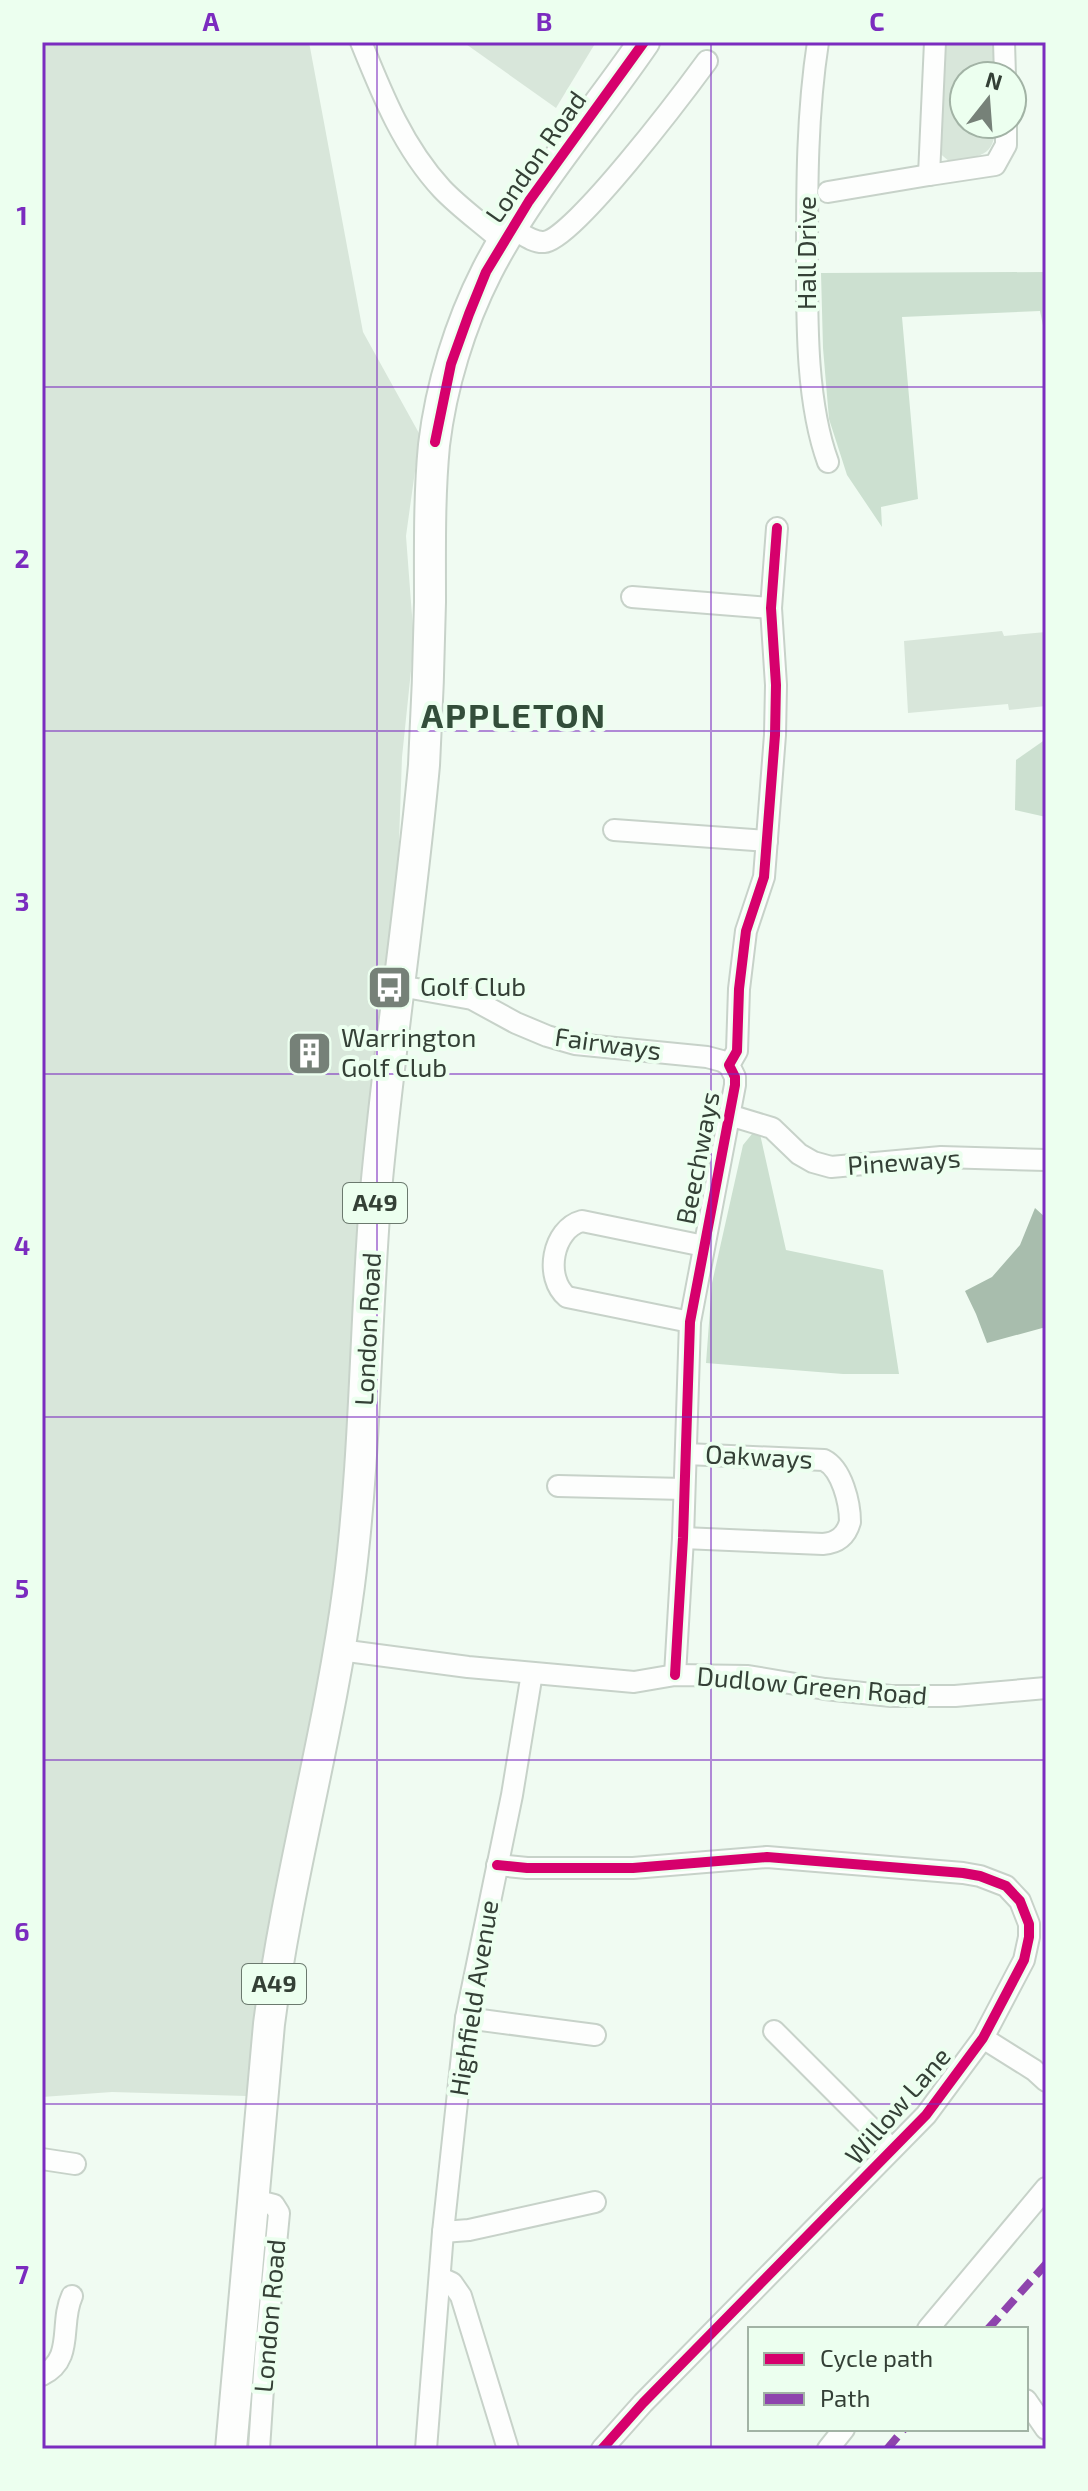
<svg xmlns="http://www.w3.org/2000/svg" width="1088" height="2491" font-family="'Exo 2',sans-serif">
<rect width="100%" height="100%" fill="#f0fbf2"/>
<g fill="#d8e6da">
<path d="M42,42H309L363,332L420,435L406,536L414,642L402,757L392,1039L363,1421L282,1945L246,2096L112,2092L42,2097Z"/>
<path d="M463,42H596L556,108Z"/>
<path d="M935,42H995V76H964V124H995C996,158 978,156 950,162L930,145Z"/>
<path d="M1002,631L1004,636L1046,632V706L1009,710L1008,704L908,713L904,641Z"/>
</g>
<g fill="#cce0d0">
<path d="M1046,272V340L1040,311L902,317L918,499L881,507L882,527L847,475L829,419L823,348L821,273Z"/>
<path d="M1046,739V817L1015,810L1016,760Z"/>
<path d="M752,1134H760L786,1250L883,1270L899,1374H843L706,1363L712,1283L743,1145Z"/>
</g>
<path fill="#a8bdad" d="M1035,1208L1046,1218V1327L987,1343L976,1314L965,1291L992,1277L1020,1245Z"/>
<g fill="none" stroke-linecap="round" stroke-linejoin="round">
<defs>
<g id="minor">
<path d="M361,42C382,94 403,147 442,189C460,208 483,224 503,242"/>
<path d="M818,42C807,113 807,185 807,256C807,320 806,402 828,462"/>
<path d="M935,42L929,175L995,165L1006,145V124"/>
<path d="M1004,42L1005,76"/>
<path d="M828,192L929,175"/>
<path d="M511,228C521,233 533,243 544,242C573,240 685,91 707,61"/>
<path d="M632,597L771,608"/>
<path d="M614,830L767,841"/>
<path d="M400,986L472,999L516,1023L547,1036L575,1044L707,1057L722,1061L729,1065"/>
<path d="M729,1115L772,1128L799,1154L813,1162L831,1167L941,1157L1046,1160"/>
<path d="M690,1322L567,1297C544,1278 552,1229 582,1221L704,1246"/>
<path d="M558,1486L684,1489"/>
<path d="M683,1538L823,1544C837,1543 846,1536 850,1522C850,1503 842,1469 824,1460L686,1454"/>
<path d="M340,1650L468,1667L634,1682L675,1675L748,1676L825,1689L891,1696H955L1046,1688"/>
<path d="M675,1675L683,1538L690,1322L735,1085V1077L729,1065L737,1051L739,989L746,931L764,877L775,735L776,685L771,608L777,528"/>
<path d="M497,1865L527,1868H633L767,1857L963,1873L980,1876L1006,1886L1020,1901L1029,1924V1937L1024,1960L983,2038L926,2115L643,2403L602,2449"/>
<path d="M466,2018L595,2035"/>
<path d="M774,2031L892,2149"/>
<path d="M983,2038L1034,2070L1046,2081"/>
<path d="M42,2159L75,2164"/>
<path d="M254,2200L274,2205L279,2213L265,2358L259,2449"/>
<path d="M443,2232L469,2230L595,2202"/>
<path d="M441,2278L452,2283L461,2296L508,2449"/>
<path d="M928,2329L1046,2188"/>
<path d="M42,2375C75,2359 59,2324 72,2296"/>
<path d="M1026,2400L1046,2429"/>
<path d="M426,2449L443,2232L466,2018L512,1795L532,1673"/>
<path d="M828,2449L844,2429"/>
</g>
<path id="highway" d="M231,2449L269,2024C288,1876 330,1732 349,1585C366,1454 365,1321 376,1190C389,1048 411,907 424,765C427,711 429,657 430,602C430,550 429,497 434,445C441,386 460,324 487,271C529,189 592,118 644,42"/>
</defs>
<use href="#minor" stroke="#c7d2c9" stroke-width="24"/>
<use href="#highway" stroke="#c7d2c9" stroke-width="34"/>
<use href="#minor" stroke="#fdfefd" stroke-width="20"/>
<use href="#highway" stroke="#fdfefd" stroke-width="30"/>
<g stroke="#8e44ad" stroke-width="8" stroke-dasharray="16 8" stroke-linecap="butt">
<path d="M988,2329L1046,2264"/>
<path d="M887,2449L904,2429"/>
</g>
<defs>
<g id="cycleway">
<path d="M435,442L451,364L469,314L486,272L529,201L644,42"/>
<path d="M675,1675L683,1538L690,1322L735,1085V1077L729,1065L737,1051L739,989L746,931L764,877L775,735L776,685L771,608L777,528"/>
<path d="M497,1865L527,1868H633L767,1857L963,1873L980,1876L1006,1886L1020,1901L1029,1924V1937L1024,1960L983,2038L926,2115L643,2403L602,2449"/>
</g>
</defs>
<use href="#cycleway" stroke="#ecffef" stroke-width="15"/>
<use href="#cycleway" stroke="#d6006c" stroke-width="10"/>
</g>
<path fill="none" stroke="#7b2cbf" stroke-width="2" stroke-opacity="0.55" d="M377,42V2449M711,42V2449M42,387H1046M42,731H1046M42,1074H1046M42,1417H1046M42,1760H1046M42,2104H1046"/>
<defs>
<symbol id="bus-square" viewBox="-11 -11 22 22"><rect x="-9" y="-9" width="18" height="18" rx="4" fill="#768178" stroke="#ecffef"/><path d="M-5-6H5V4H4V6H2V4H-2V6H-4V4H-5ZM-3.5-4V0h7V-4ZM-3.5 1.2v1.5H-2V1.2ZM2 1.2v1.5H3.5V1.2Z" fill="#fff"/></symbol>
<symbol id="building-square" viewBox="-11 -11 22 22"><rect x="-9" y="-9" width="18" height="18" rx="4" fill="#768178" stroke="#ecffef"/><path d="M-4-6H4V6H1V3H-1V6H-4ZM-2.5-4.3h1.7v1.8h-1.7ZM.8-4.3h1.7v1.8H.8ZM-2.5-1h1.7V.8h-1.7ZM.8-1h1.7V.8H.8Z" fill="#fff"/></symbol>
</defs>
<g fill-rule="evenodd">
<use href="#bus-square" x="364" y="962" width="51" height="51"/>
<use href="#building-square" x="284" y="1028" width="51" height="51"/>
</g>
<g text-anchor="middle" stroke-width="8" stroke-linejoin="round" paint-order="stroke">
<g fill="#ecffef" stroke="#6b796e" stroke-width="2">
<rect x="343" y="1183" width="64" height="40" rx="6"/>
<rect x="242" y="1964" width="64" height="40" rx="6"/>
</g>
<g font-size="24" font-weight="bold" fill="#344036">
<text x="375" y="1211">A49</text>
<text x="274" y="1992">A49</text>
</g>
<g font-size="26" fill="#344036" stroke="#ecffef">
<text transform="translate(536 157) rotate(-55)" y="9">London Road</text>
<text transform="translate(807 253) rotate(-90)" y="9">Hall Drive</text>
<text transform="translate(608 1044) rotate(8)" y="9">Fairways</text>
<text transform="translate(698 1158) rotate(-79)" y="9">Beechways</text>
<text transform="translate(904 1162) rotate(-4)" y="9">Pineways</text>
<text transform="translate(368 1329) rotate(-87)" y="9">London Road</text>
<text transform="translate(759 1457) rotate(3)" y="9">Oakways</text>
<text transform="translate(812 1686) rotate(5)" y="9">Dudlow Green Road</text>
<text transform="translate(474 1998) rotate(-81)" y="9">Highfield Avenue</text>
<text transform="translate(898 2106) rotate(-49)" y="9">Willow Lane</text>
<text transform="translate(270 2316) rotate(-85)" y="9">London Road</text>
</g>
<g font-size="26" fill="#344036" stroke="#ecffef" text-anchor="start">
<text x="420" y="996">Golf Club</text>
<text x="341" y="1047">Warrington<tspan x="341" dy="30">Golf Club</tspan></text>
</g>
<g font-size="34" font-weight="bold" letter-spacing="2" fill="#334e3a" stroke="#ecffef">
<text x="514" y="728">APPLETON</text>
</g>
</g>
<rect width="1088" height="2491" fill="none" stroke="#ecffef" stroke-width="88"/>
<rect x="748" y="2327" width="280" height="104" fill="#ecffef" stroke="#a2b3a5" stroke-width="2"/>
<rect x="764" y="2353" width="40" height="12" fill="#d6006c" stroke="#a2b3a5" stroke-width="2"/>
<text x="820" y="2367" font-size="24" fill="#344036">Cycle path</text>
<rect x="764" y="2393" width="40" height="12" fill="#8e44ad" stroke="#a2b3a5" stroke-width="2"/>
<text x="820" y="2407" font-size="24" fill="#344036">Path</text>
<g transform="translate(988 100) rotate(17)"><circle r="38" fill="#ecffef" stroke="#a2b3a5" stroke-width="2"/>
<path d="M0-6L14 30L0 20L-14 30Z" fill="#768178"/>
<text y="-12" font-size="22" font-weight="bold" text-anchor="middle" fill="#344036">N</text>
</g>
<rect x="44" y="44" width="1000" height="2403" fill="none" stroke="#7b2cbf" stroke-width="3"/>
<g font-size="26" text-anchor="middle" font-weight="bold" fill="#7b2cbf">
<text x="211" y="31">A</text>
<text x="544" y="31">B</text>
<text x="877" y="31">C</text>
<text x="22" y="225">1</text>
<text x="22" y="568">2</text>
<text x="22" y="911">3</text>
<text x="22" y="1255">4</text>
<text x="22" y="1598">5</text>
<text x="22" y="1941">6</text>
<text x="22" y="2284">7</text>
</g>
</svg>
